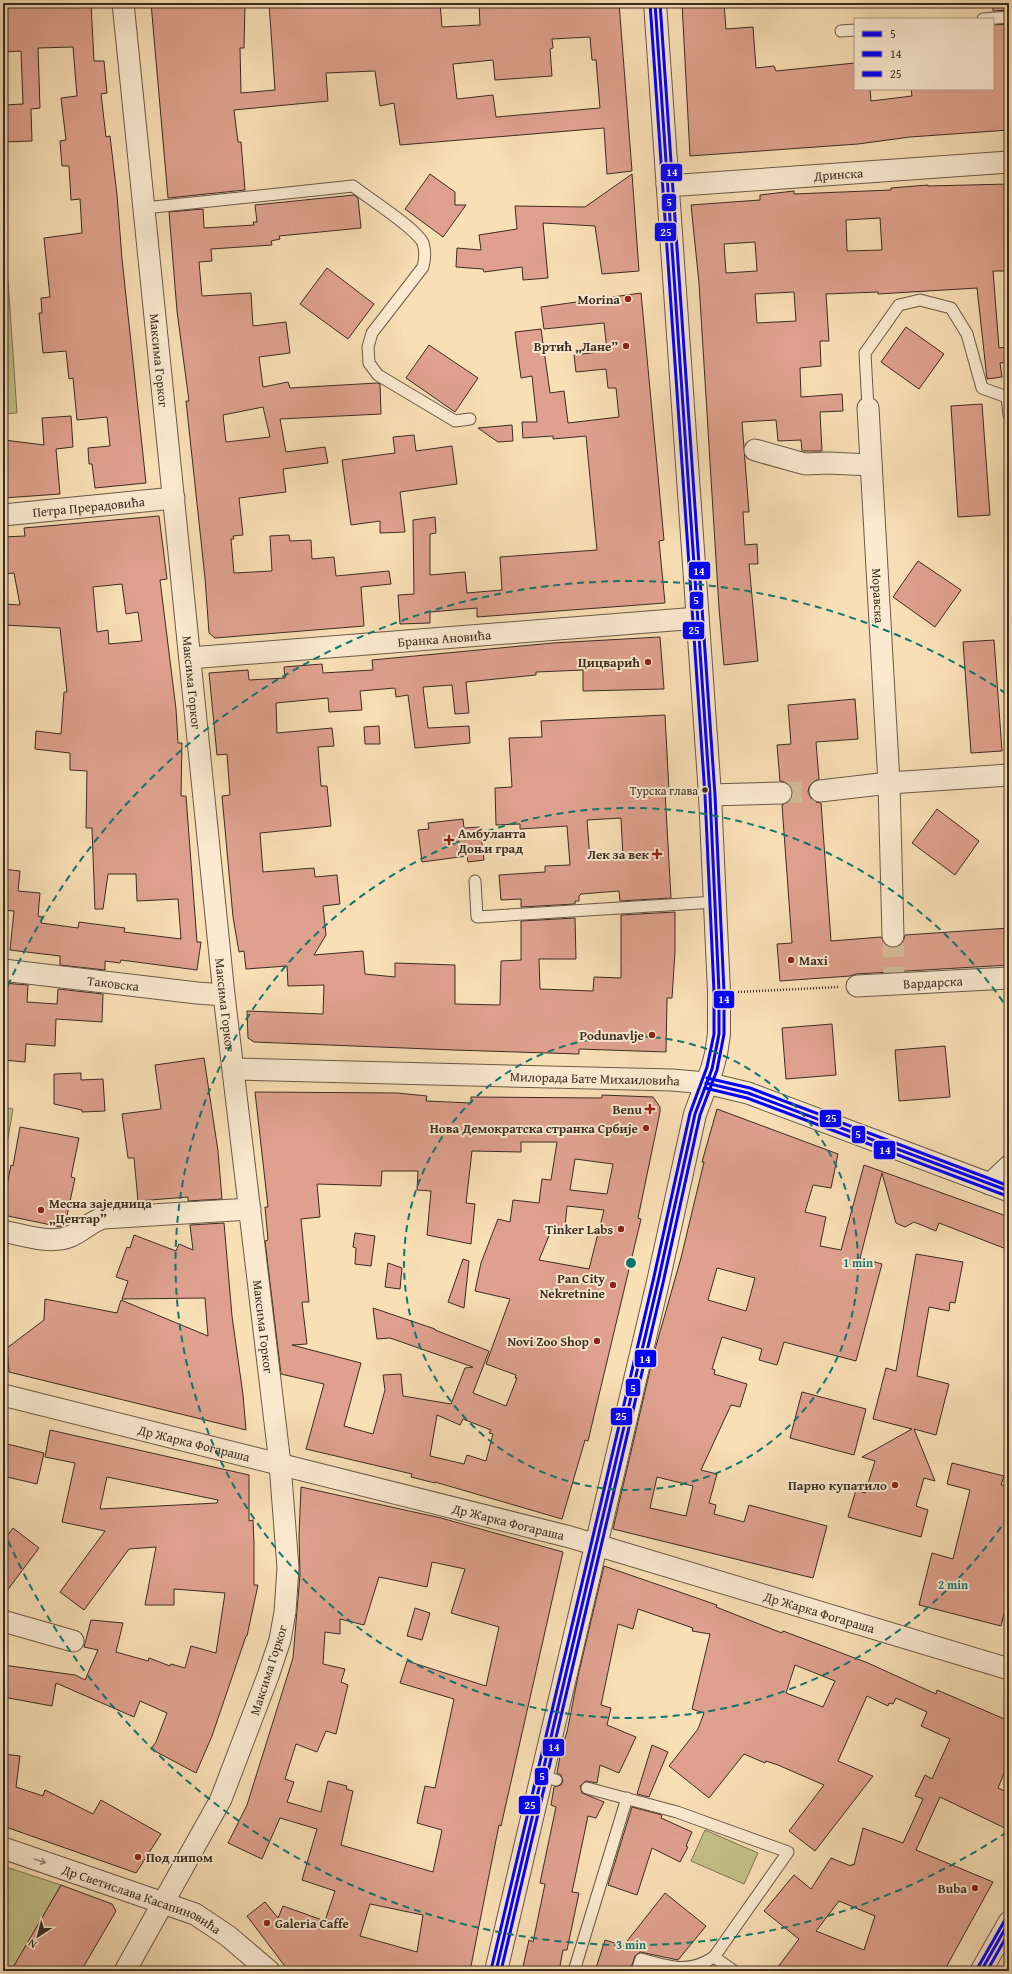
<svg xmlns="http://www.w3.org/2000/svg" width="1012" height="1974" font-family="'Gentium Book Plus',serif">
<rect width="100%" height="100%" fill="#f9dfb6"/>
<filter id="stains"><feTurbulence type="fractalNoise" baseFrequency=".005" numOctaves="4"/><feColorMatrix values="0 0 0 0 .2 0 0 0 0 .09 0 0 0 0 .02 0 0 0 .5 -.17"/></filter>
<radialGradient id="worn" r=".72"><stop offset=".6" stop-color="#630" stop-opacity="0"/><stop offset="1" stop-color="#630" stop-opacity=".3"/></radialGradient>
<g fill="#c4c089" stroke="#7f7655">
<path d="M3,280H8L17,413L3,414Z"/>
<path d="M3,1107L13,1109L3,1167Z"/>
<path d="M705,1830L758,1853L744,1884L691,1861Z"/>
<path d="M3,1866L61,1885L12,1971L3,1967Z"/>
</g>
<g fill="#dfa18e" stroke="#3a2c21" fill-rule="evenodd">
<path d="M3,3H91L94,61H104L107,93L101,94L106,137L110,136L117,195L122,259L146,483L95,488L92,464H89L88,448L110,446L107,417L77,420L73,378L69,379L66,351L43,353L39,313H42L41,298L50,297L44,238L82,233L80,199L71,200L69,166H62L60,141L66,140L61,98L77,96L73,47L38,48L40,108L31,109L32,141L3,142V105L23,104L21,51L3,52Z"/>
<path d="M151,3H245L244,48H240L241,93L275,90L269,3H440L442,27L480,25L479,3H542V6L619,3L632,171L607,174L604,128L400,145L394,103L380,106L375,71L326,73L328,101L234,110L238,142H241L245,190L168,198ZM590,37L592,60H596L600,108L496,117L493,95L457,99L453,64L493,60L495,80L552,76L550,49L553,48L552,39Z"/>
<path d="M682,3H724L726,29L753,27L756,68L774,66L776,71L855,63V89H870L871,101L912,96L911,89H993V25L1009,24V130L910,137L858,144L690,156Z"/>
<path d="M993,3H1009V10L993,11Z"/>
<path d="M430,174L455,192V205H466L443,237L405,209Z"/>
<path d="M632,174L639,271L602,274L595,226L543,223L548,278L523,280L522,267L484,272L483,269L456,267L457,248L481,250L479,235L517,229L515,206L585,207Z"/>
<path d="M1009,184V271H993L999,348L1006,347L1008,362L1000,363L1002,377L987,379L977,288L878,294V292L826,294L829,341H820L821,366L800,368L801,397L842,394L843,411L820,412L822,451H802L801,440L778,441L776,420L742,422L749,512H743L745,545L757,544L758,564H749L758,661L724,665L719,608L699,283L691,205L760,200V195L794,191V194L891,190V188L928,185V186ZM880,218L882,250L847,251L846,220ZM755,242L757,271L726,273L724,244ZM794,292L796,321L757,323L755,294Z"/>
<path d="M354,195L358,198L361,228L279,236L280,239L271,241L272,245L211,249L212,261L199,262L202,296L251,293L253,326L286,322L290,353L259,357L263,387L288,382L290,388L377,383L380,384L381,414L280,419L286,452L325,447L328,463L283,469L286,492L239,498L243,535L233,536L234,539H231L234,573L272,571L270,536L289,535L290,541L311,540L312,559L334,557L336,576L389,571L391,584L361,587L364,626L215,638L209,633L205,578L186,401H189L177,311L169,212L203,209L204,228L254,225L253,222H257L255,205ZM263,407L270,437L226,442L223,415Z"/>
<path d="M327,268L374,304L348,339L300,304Z"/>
<path d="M641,293L664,540L659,541L665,603L477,617V608L430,612V623L400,624L398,595L414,594L413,520L435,517L436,533L430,534V575L465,572L467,593L502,590L500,557L597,550L586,436L553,439V436L523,438L522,422H537L532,376L521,378L515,332L541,329L550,393L564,391L568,423L619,417L616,388H608L606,369L576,372L574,355L607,351L604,323L544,329L541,307Z"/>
<path d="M906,327L944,354L919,389L881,362Z"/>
<path d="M429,345L478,378L455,412L406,378Z"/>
<path d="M982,404L990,515L958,517L951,406Z"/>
<path d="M71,416L73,447L56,449L60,494L3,498V460H6L4,440L44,445L42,418Z"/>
<path d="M512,425L513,441L498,442L478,428Z"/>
<path d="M414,435L416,451L452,446L457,484L400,492L405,532L380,533V521L351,525L342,460L395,453L393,437Z"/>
<path d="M159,516L167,579L160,580L176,709L178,743H182L181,796H186L197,942H201L197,970L121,960L120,963L105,961V970L60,965V956L10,950L14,911L3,910V869L20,871L18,891L40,893L38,916L42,917L41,923L78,928L79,922L125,928L124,932L181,939L178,899L137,901L136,874H108L103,909H95L92,828H86L87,771L70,770V753L35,749L36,731L61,734L64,692H67L60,628L3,625V604L20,605L14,573L3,574V537L25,536L24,528ZM122,584L126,614L138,612L142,641L109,644L108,630L97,632L93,587Z"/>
<path d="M918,561L961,590L935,627L893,597Z"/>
<path d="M660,637L664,689L583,691V670L536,672V675L466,682L469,713L455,714L452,685L423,687L428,728L469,726L470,743L415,748L408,695L396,697L395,688L360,691L362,710L329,712L328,698L276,703L277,733L332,728L334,746L318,747L321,786H327L331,826L260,833L263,872L314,868L315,877L337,875L340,904L323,906L326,935L314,955L363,951L365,974L395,977V963L455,965V1004L500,1005L501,961L521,960V921L575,918L576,959H539L540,989L593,991L594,977L621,978V915L675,912V951L672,998H667L666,1052L579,1049V1054L454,1050L254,1042L248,1038L247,1011L323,1014L324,985L288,986L287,966L246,969L244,951L239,952L233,917L222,796L230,795L227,754L217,755L209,673L248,670L249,680L285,678L284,667L322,664L323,673L373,670L372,660L553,643Z"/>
<path d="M994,640L1002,751L971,753L963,642Z"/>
<path d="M855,699L858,739L816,742L819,779L813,782L809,787L808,792L811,798L816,802L821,803L831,941L881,937L887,946L894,948L900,946L903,942L905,935L1009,928V965L856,974L850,976L780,981L777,944L792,943L782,805L791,799L793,792L791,787L787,783L780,781L777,745L791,744L788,705Z"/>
<path d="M665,715L669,791H665L671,898L620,901L619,891L581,894L579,896V901H575V904L521,907V899L501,900L499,875L545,872V866L570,865L567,826L520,829V824L496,825L495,788L512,787L509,738L542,737L541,721ZM621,818L623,857L590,859L587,820Z"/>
<path d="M379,726L380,744H365L364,727Z"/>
<path d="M937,809L979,841L955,875L912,843Z"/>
<path d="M463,819L464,828L480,827L484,860L468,862L467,856L422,862L418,830L429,829L428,823Z"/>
<path d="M3,983L28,985L27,1002L57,1004L58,989L103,994L102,1022L56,1019L55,1046L26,1044L25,1062L3,1060Z"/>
<path d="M832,1024L836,1075L786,1079L782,1028Z"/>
<path d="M945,1046L950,1097L899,1101L895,1050Z"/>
<path d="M204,1058L218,1151L222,1199L188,1201V1197L138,1201L134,1158H128L122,1114L161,1109L155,1065Z"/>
<path d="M81,1073V1080L103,1079L105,1111L82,1112V1110L54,1104V1074Z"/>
<path d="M255,1092L397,1093L427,1096L426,1101L471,1103V1097L602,1098V1095L653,1097L660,1107V1112L638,1218L641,1219L588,1441L585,1440L562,1519L435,1482V1483L411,1477L412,1474L306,1449L324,1384L281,1374L265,1241L268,1240L265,1207H268ZM521,1142H557L551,1180L542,1179L539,1203L513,1200L510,1222L498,1219L481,1263L475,1291L510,1299L486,1364L516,1375L515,1378H517L506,1406L473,1393L489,1351L435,1330V1329L373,1308L377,1339L390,1338L473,1367L465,1368L451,1404L403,1396L401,1374L383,1375L385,1390L373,1434L344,1426L361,1363L292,1345L307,1344L302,1302H309L301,1219L320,1217L317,1184L381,1186L382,1171H418L417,1190L431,1191L427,1235L471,1244L475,1204L466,1203L472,1151L521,1152ZM575,1159L613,1164L607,1194L570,1190ZM567,1206L604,1210L589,1269L539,1260L553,1226L565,1227ZM437,1415L460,1425L463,1419L491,1430L489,1433L493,1434L486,1461L467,1455L464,1464L430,1456Z"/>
<path d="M717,1109L838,1154L831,1188L813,1185L805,1212L826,1217L820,1246L841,1250L864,1165L1009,1217V1250L939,1223L936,1231L914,1222L905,1227L896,1223L882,1173L860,1258L882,1264L856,1361L784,1342L777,1365L759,1360L762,1349L722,1337L712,1369L715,1370L714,1374L747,1384L740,1407L731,1405L701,1470L717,1474L709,1503L716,1505L714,1514L744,1522L749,1505L827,1526L813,1578L613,1529L654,1353L681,1258L704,1162H702ZM717,1268L755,1278L746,1311L708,1300ZM657,1477L693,1486L686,1516L650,1508Z"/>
<path d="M20,1127L79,1138L71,1177L75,1178L65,1225L61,1227L3,1215V1206L11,1165L13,1166Z"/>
<path d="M224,1223L232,1316L243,1395L246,1430L9,1372L7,1348L44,1320L45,1299L117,1313L121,1300L208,1336L205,1298L122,1299L128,1281L116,1277L127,1247L130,1248L134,1235L176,1251L179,1244L193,1250L190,1225Z"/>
<path d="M355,1233L375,1236L371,1266L355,1264L356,1248L353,1247Z"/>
<path d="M916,1254L963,1262L955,1303L950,1302L949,1311L929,1307L917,1376L949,1384L936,1435L914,1429L935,1481L924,1478L916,1506L928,1510L921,1537L848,1517L856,1490L865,1493L875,1461L862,1457L912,1429L873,1419L886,1368L896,1371Z"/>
<path d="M463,1259L469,1261L464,1308L448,1302Z"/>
<path d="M388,1263L402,1268L400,1289L385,1287Z"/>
<path d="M802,1392L866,1409L854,1455L790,1438Z"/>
<path d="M50,1430L249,1475V1521L253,1520L254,1542V1585H258L247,1636H246L212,1736L196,1773L151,1749L156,1742L167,1713L140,1701L134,1717L56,1683L52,1706L3,1697V1665L75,1675L85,1680L98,1650L84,1647L91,1620L123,1623L116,1652L148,1661L149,1658L170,1666L171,1664L185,1668L191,1646L216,1653L225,1593L174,1589V1605H145L156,1547L129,1549L84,1610L60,1592L105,1531L62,1522L75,1463L45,1457ZM107,1477L218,1500L217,1503L100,1509Z"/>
<path d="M3,1443L44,1453L37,1484L3,1476Z"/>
<path d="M952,1463L1004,1476L1001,1485L1009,1486V1593L1001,1626L919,1605L932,1553L953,1559L970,1490L947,1484Z"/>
<path d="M301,1487L441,1518L563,1552L501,1826L499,1825L470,1971H291L287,1969L247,1916L265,1902L278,1918L283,1906L325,1921L335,1891L302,1880L317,1829L280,1818L262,1859L228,1843L247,1805L293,1658L300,1574L299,1536ZM432,1562L465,1569L451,1613L499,1627L486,1686L407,1661L400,1683L454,1699L435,1788L425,1786L417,1823L442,1830L433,1872L341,1845L353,1791L346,1789L347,1786L328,1781L321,1812L287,1802L294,1782L285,1779L296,1744L317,1752L326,1731L336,1734L348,1685L341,1682L345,1669L323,1664L325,1632L340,1634V1619L364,1625L379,1577L427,1587ZM370,1904L423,1915L417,1952L360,1936Z"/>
<path d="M13,1528L39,1548L3,1596V1541Z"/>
<path d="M604,1566L717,1605L716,1607L782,1633L783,1631L868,1663L936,1694L937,1690L1009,1721V1761L998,1788L1009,1793V1830L940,1797L916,1850L993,1882L944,1971H775L799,1939L764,1911L794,1875L811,1889L831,1858L851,1866L852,1864L854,1865L863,1828L903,1843L923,1799L915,1796L925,1775L932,1779L950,1739L921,1726L927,1712L896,1698L893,1704L889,1703L888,1706L867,1696L838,1761L873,1776L815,1851L789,1831L824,1785L778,1765L766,1761L765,1763L744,1754L709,1798L669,1766L698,1729L704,1713L692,1709L710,1634L692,1631L693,1628L638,1609L633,1629L618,1624L601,1705L611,1708L607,1725L636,1737L619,1773L600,1765L597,1783L586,1781L580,1786L582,1793L604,1802L596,1818L588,1816L572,1892L579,1893L567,1950H563L559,1971H522L529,1940L533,1942L545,1884L540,1883L556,1807L551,1805L554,1787L561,1785L563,1781L561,1775L557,1773L561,1751L567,1732L578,1676ZM795,1665L835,1681L823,1707L786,1693ZM839,1901L875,1916L864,1950L816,1931Z"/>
<path d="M415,1608L430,1613L422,1640L407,1636Z"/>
<path d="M652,1745L668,1752L649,1797L637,1794Z"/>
<path d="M3,1754L20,1756L16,1787L43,1796L45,1790L93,1814L101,1800L161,1834L136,1873L3,1826Z"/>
<path d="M632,1807L662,1815L661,1818L692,1832L686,1846L688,1847L680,1862L652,1848L637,1895L608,1885Z"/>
<path d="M61,1885L112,1904L116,1911L81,1971H11Z"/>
<path d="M665,1893L706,1926L678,1960L640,1952L635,1956L630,1971H595L605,1940L621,1945L620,1950Z"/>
</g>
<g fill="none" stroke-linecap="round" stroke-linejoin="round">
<g stroke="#d3bb98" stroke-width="21" stroke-dasharray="21 10" stroke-linecap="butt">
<path d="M781,793L820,791"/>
<path d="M893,936L894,973"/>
</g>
<defs>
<g id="service">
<path d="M983,19L1009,17"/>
<path d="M841,31L855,30"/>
<path d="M144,208L353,186C368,198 416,228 423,243C426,252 425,259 423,267L372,333L368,347L369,363L378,375L455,421L470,419"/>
<path d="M868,408L865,353L899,305L920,300L951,308L967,334L982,388L1007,397L1009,415"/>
<path d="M475,881L477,917L715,902"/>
<path d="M541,1776L556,1780"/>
<path d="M587,1788L677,1812L788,1852L714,1957L734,1971"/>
<path d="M574,1971L627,1798"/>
<path d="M637,1971L641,1959C670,1967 688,1974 714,1957"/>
</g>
<g id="minor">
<path id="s1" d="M123,3L224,995L280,1464L288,1568L285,1612L280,1640L268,1676L221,1799L125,1971"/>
<path id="s2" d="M667,184L682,185L1009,162"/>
<path id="s3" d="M868,408L889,783L893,936"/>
<path d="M755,450L805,464L828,463L871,465"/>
<path id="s4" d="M3,515L174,498"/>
<path id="s5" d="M190,658L698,618"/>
<path d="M820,791L889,783L1009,775"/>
<path d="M710,795L781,793"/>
<path id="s6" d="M3,970L197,993L224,995"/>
<path id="s7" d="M857,986L1009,978"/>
<path id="s8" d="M234,1069L672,1080L706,1083L748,1093L1009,1191"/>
<path d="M990,1184L1009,1166"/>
<path d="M3,1231C23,1235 51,1245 71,1236C83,1231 90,1222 103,1218L250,1209"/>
<path id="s9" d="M3,1395L570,1537L1009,1669"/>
<path d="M3,1621L73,1641"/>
<path id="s10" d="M3,1848L195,1914L228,1936L269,1971"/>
<path d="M981,1971L1009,1922"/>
</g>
<path id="tertiary" d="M496,1971L658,1282L695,1114L712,1069L716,1054L719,1034V992L710,795L655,3"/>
</defs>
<use href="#service" stroke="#6a5946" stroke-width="13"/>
<use href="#minor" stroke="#6a5946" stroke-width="23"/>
<use href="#tertiary" stroke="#6a5946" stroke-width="24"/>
<path stroke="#3a2c21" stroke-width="2.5" stroke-dasharray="1 2" stroke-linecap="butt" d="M738,992L839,987"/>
<use href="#service" stroke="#fbead0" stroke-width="11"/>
<use href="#minor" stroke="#fbead0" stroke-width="21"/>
<use href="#tertiary" stroke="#fbead0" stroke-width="22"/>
<defs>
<g id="bus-1">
<path d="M706,1083L748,1093L1009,1191"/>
<path d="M496,1971L658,1282L695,1114L712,1069L719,1034V992L710,795L655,3"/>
<path d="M981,1971L1009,1922"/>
</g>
<g id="bus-2">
<path d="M705,1088L747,1098L1007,1196"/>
<path d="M501,1971L663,1283L700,1115L717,1070L724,1034V992L715,795L660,3"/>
<path d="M987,1971L1009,1932"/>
</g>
<g id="bus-3">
<path d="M707,1078L750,1088L1009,1186"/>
<path d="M977,1969L1005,1920"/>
<path d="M491,1970L653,1281L690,1113L707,1067L714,1034V992L705,795L650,3"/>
</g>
</defs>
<use href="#bus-1" stroke="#fbead0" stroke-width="6"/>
<use href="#bus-2" stroke="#fbead0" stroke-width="6"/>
<use href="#bus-3" stroke="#fbead0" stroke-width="6"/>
<use href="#bus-1" stroke="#00f" stroke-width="3"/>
<use href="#bus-2" stroke="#00f" stroke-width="3"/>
<use href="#bus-3" stroke="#00f" stroke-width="3"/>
</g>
<defs><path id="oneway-shaft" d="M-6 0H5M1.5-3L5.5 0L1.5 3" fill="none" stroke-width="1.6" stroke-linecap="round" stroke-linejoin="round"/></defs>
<use stroke="#9a8b78" href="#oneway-shaft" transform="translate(40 1861) rotate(19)"/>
<g fill="none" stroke="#0f766e" stroke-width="2" stroke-dasharray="7 5">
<circle cx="631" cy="1263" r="227"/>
<path d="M1008 1517A455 455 0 1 1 1008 1009"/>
<path d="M1007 1832A682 682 0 0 1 3 1529M3 997A682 682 0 0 1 1007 694"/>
</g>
<g fill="#8f2418" stroke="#fbead0" stroke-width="1.5">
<circle cx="628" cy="299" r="4"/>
<circle cx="626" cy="346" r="4"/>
<circle cx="648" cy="662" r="4"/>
<path d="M447 834h4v4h4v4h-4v4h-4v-4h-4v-4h4z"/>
<path d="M655 848h4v4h4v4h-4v4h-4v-4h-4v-4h4z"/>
<circle cx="791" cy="960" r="4"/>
<circle cx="652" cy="1035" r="4"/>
<path d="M648 1103h4v4h4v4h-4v4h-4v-4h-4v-4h4z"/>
<circle cx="646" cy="1128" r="4"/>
<circle cx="41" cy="1210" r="4"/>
<circle cx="621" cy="1229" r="4"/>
<circle cx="613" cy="1285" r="4"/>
<circle cx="597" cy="1341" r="4"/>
<circle cx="895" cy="1485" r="4"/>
<circle cx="138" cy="1857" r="4"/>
<circle cx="975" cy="1888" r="4"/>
<circle cx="267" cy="1923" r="4"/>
</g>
<circle fill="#3a2c21" stroke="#fbead0" stroke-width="1.5" cx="705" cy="790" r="3.5"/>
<g text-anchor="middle" stroke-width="4" stroke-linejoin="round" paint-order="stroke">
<g font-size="12" fill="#3a2c21" stroke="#fbead0" text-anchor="end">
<text x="698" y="795">Турска глава</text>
</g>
<g font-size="13" fill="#3a2c21" stroke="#fbead0">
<text dy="5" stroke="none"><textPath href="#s2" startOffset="172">Дринска</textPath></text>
<text dy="5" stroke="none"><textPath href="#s1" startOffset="359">Максима Горког</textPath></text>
<text dy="5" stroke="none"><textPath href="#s4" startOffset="86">Петра Прерадовића</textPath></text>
<text dy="5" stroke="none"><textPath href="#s3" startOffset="188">Моравска</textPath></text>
<text dy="5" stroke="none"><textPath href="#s5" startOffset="255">Бранка Ановића</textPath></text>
<text dy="5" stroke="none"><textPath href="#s1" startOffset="683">Максима Горког</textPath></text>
<text dy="5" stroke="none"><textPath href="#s7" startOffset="76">Вардарска</textPath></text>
<text dy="5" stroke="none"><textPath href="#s6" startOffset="111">Таковска</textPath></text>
<text dy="5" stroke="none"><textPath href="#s1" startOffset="1007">Максима Горког</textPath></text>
<text dy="5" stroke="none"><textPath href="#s8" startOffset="361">Милорада Бате Михаиловића</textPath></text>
<text dy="5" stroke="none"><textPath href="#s1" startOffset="1331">Максима Горког</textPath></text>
<text dy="5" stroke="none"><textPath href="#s9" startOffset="197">Др Жарка Фогараша</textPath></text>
<text dy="5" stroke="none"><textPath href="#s9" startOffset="521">Др Жарка Фогараша</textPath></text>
<text dy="5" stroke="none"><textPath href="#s9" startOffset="845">Др Жарка Фогараша</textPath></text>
<text transform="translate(268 1670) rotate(-72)" y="5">Максима Горког</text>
<text dy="5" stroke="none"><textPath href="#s10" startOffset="148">Др Светислава Касапиновића</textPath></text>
</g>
<g font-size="13" font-weight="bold" fill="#3a2c21" stroke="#fbead0" text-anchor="end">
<text x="620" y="304">Morina</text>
<text x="618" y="351">Вртић „Лане”</text>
<text x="640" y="667">Цицварић</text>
<text x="458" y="838" text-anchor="start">Амбуланта<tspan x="458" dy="15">Доњи град</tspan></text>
<text x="649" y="859">Лек за век</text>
<text x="799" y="965" text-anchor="start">Maxi</text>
<text x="644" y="1040">Podunavlje</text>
<text x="642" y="1114">Benu</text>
<text x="638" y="1133">Нова Демократска странка Србије</text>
<text x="49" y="1208" text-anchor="start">Месна заједница<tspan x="49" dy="15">„Центар”</tspan></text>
<text x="613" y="1234">Tinker Labs</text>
<text x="605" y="1283">Pan City<tspan x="605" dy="15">Nekretnine</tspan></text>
<text x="589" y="1346">Novi Zoo Shop</text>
<text x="887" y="1490">Парно купатило</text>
<text x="146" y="1862" text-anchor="start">Под липом</text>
<text x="967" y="1893">Buba</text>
<text x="275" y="1928" text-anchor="start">Galeria Caffe</text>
</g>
</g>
<circle cx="631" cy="1263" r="6" fill="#0f766e" stroke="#fbead0" stroke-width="2"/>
<g font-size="12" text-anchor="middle" font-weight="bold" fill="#0f766e" stroke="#fbead0" stroke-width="4" stroke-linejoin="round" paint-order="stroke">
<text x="858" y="1267">1 min</text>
<text x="953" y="1589">2 min</text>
<text x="631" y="1949">3 min</text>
</g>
<g stroke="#fbead0" stroke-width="1.5">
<rect x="660" y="163" width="23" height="19" rx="4" fill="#00f"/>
<rect x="661" y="193" width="16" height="19" rx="4" fill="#00f"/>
<rect x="654" y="222" width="23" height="20" rx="4" fill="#00f"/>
<rect x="688" y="561" width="23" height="19" rx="4" fill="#00f"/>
<rect x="689" y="591" width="15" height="19" rx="4" fill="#00f"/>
<rect x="682" y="621" width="23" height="19" rx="4" fill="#00f"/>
<rect x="713" y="990" width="22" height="19" rx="4" fill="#00f"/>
<rect x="819" y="1109" width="23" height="19" rx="4" fill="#00f"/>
<rect x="851" y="1125" width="15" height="19" rx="4" fill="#00f"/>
<rect x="873" y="1140" width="23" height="20" rx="4" fill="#00f"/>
<rect x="634" y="1349" width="23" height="19" rx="4" fill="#00f"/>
<rect x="625" y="1378" width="16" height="19" rx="4" fill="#00f"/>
<rect x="610" y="1407" width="23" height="19" rx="4" fill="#00f"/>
<rect x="542" y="1738" width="23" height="19" rx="4" fill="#00f"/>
<rect x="534" y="1767" width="15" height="19" rx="4" fill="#00f"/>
<rect x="518" y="1795" width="23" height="20" rx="4" fill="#00f"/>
</g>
<g font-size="11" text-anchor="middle" font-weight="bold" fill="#fff">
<text x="672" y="176">14</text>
<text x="669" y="206">5</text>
<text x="666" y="236">25</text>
<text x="699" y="575">14</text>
<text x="696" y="604">5</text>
<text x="694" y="634">25</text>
<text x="724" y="1003">14</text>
<text x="831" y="1122">25</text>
<text x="858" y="1138">5</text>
<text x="885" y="1154">14</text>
<text x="645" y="1363">14</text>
<text x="633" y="1392">5</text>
<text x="621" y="1420">25</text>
<text x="554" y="1751">14</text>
<text x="542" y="1780">5</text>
<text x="530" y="1809">25</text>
</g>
<rect width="1012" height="1974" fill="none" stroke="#f9dfb6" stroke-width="16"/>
<rect x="4" y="4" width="1004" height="1966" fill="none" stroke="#3a2c21" stroke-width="2"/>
<rect x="8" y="8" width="996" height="1958" fill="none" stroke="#3a2c21"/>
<rect x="854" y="18" width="140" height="72" fill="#fbead0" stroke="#ae9e8a"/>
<rect x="862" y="31" width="20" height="6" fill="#0000ff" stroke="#ae9e8a"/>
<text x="890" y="38" font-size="12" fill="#3a2c21">5</text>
<rect x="862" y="51" width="20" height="6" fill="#0000ff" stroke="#ae9e8a"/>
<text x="890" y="58" font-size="12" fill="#3a2c21">14</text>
<rect x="862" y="71" width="20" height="6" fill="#0000ff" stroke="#ae9e8a"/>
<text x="890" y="78" font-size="12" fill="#3a2c21">25</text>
<g transform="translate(38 1936) rotate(216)" stroke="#fbead0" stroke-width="3" paint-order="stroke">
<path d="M0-3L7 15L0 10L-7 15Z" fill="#3a2c21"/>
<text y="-6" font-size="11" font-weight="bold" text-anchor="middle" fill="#3a2c21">N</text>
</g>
<rect width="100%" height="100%" filter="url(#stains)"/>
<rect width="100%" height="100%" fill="url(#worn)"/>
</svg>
